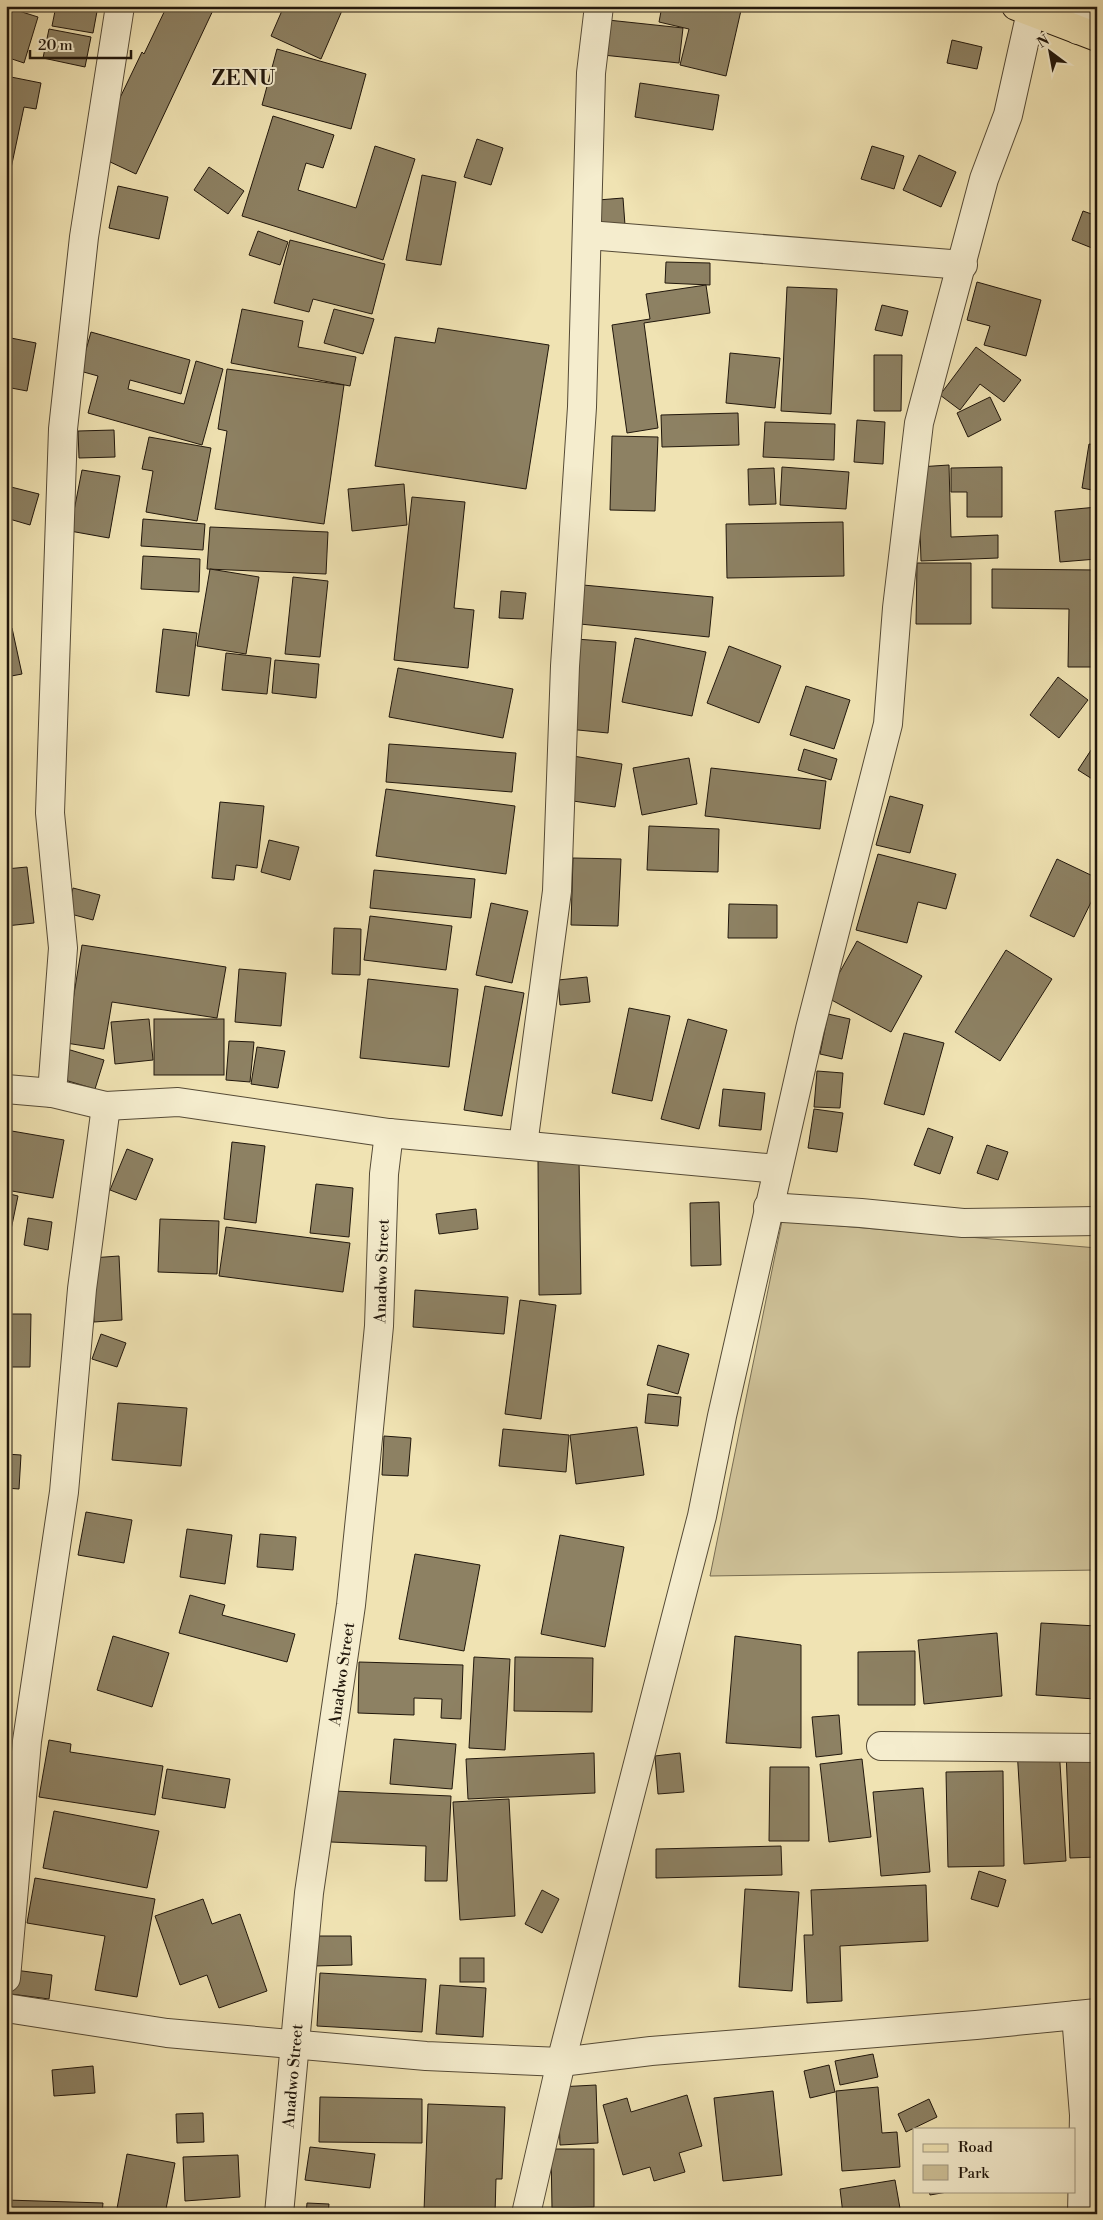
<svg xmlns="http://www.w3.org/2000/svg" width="1103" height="2220" font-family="'Libre Bodoni',serif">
<rect width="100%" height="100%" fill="#f0e3b3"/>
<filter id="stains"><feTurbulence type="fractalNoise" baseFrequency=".004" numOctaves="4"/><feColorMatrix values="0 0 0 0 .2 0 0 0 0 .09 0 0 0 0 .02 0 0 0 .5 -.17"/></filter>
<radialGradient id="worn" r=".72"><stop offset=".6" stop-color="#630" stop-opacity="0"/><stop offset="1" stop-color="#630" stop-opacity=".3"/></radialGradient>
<path fill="#cdc097" stroke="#776c52" d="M782,1221L1097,1248V1570L710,1576Z"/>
<g fill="#8d8163" stroke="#21170c">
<path d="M56,6H98L93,33L52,26Z"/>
<path d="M167,6H215L136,174L93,154L142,52L144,54Z"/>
<path d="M284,6H344L321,59L271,36Z"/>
<path d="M662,6H742L726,76L680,65L689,29L659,22Z"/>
<path d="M6,7L38,17L24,63L6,57Z"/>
<path d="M608,20L683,28L679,63L603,55Z"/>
<path d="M49,29L91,37L85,67L43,58Z"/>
<path d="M952,40L982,47L977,69L947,63Z"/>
<path d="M277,49L366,74L351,129L262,105Z"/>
<path d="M6,76L41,83L36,109L24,107L6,192Z"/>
<path d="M640,83L719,95L713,130L635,117Z"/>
<path d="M273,116L334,135L323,168L306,163L298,190L356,208L375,146L415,159L383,260L242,216Z"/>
<path d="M477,139L503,148L491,185L464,177Z"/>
<path d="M872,146L904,156L894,189L861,179Z"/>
<path d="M919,155L956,172L941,207L903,190Z"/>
<path d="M209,167L244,191L228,214L194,190Z"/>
<path d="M422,175L456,182L441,265L406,260Z"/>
<path d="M118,186L168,197L159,239L109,228Z"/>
<path d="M623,198L626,239L601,242L598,200Z"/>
<path d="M1083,211L1097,216V250L1072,240Z"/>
<path d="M258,231L288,242L280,265L249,255Z"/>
<path d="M290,240L385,264L372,314L313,299L309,312L274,303Z"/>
<path d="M666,262L710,263V285L665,283Z"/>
<path d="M977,282L1041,300L1026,356L984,345L990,326L967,320Z"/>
<path d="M706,285L710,313L644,323L658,428L627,433L612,325L650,319L646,294Z"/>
<path d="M787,287L837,289L831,414L781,411Z"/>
<path d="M882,305L908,311L902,336L875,330Z"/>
<path d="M242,309L303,321L298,347L356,357L350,386L231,363Z"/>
<path d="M334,309L374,319L363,354L324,343Z"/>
<path d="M438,328L549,345L526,489L375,466L395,337L435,343Z"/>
<path d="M91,332L190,360L181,394L130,380L128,389L184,404L196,361L223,369L202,445L88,413L98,376L80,371Z"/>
<path d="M6,337L36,343L27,391L6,387Z"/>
<path d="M976,347L1021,380L1004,402L980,384L960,410L940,395Z"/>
<path d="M730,353L780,358L775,408L726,403Z"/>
<path d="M874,355H902L901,411H874Z"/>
<path d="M227,369L344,385L324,524L215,509L227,431L218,429Z"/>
<path d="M990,397L1001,420L968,437L957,413Z"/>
<path d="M738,413L739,445L662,447L661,415Z"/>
<path d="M857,420L885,422L883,464L854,462Z"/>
<path d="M765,422L835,424L834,460L763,457Z"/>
<path d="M114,430L115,457L79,458L78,431Z"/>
<path d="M612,436L658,437L655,511L610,510Z"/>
<path d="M149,437L211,448L197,521L146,512L153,471L142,469Z"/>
<path d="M1089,444L1097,445V491L1082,488Z"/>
<path d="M949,465L951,537L998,535V558L921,561L918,467Z"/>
<path d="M782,467L849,472L846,509L780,505Z"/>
<path d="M1002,467V517H967V492H951V468Z"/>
<path d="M774,468L776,504L749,505L748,469Z"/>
<path d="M82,470L120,476L109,538L70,531Z"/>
<path d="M404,484L407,525L352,531L348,489Z"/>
<path d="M11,487L39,494L30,525L6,518V506Z"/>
<path d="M412,497L465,502L454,608L474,610L468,668L394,660Z"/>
<path d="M1097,507V559L1060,562L1055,511Z"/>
<path d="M143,519L205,524L203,550L141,546Z"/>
<path d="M843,522L844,576L727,578L726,524Z"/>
<path d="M210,527L328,532L326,574L207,569Z"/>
<path d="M143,556L200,559L199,592L141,589Z"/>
<path d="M917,563H971V624H916Z"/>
<path d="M210,569L259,577L246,654L197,646Z"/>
<path d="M992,569L1097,570V667H1068L1069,609L992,608Z"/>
<path d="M293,577L328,581L320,657L285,654Z"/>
<path d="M583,585L713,597L709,637L580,624Z"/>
<path d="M501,591L526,593L523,619L499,618Z"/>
<path d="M12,628L22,674L6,677V630Z"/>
<path d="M163,629L197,633L189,696L156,692Z"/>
<path d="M635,638L706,652L692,716L622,702Z"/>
<path d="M576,639L616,642L608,733L568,729Z"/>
<path d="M729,646L781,666L759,723L707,703Z"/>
<path d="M226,653L271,658L267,694L222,690Z"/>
<path d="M275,660L319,664L316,698L272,693Z"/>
<path d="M398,668L513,689L503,738L389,717Z"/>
<path d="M1058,677L1088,700L1059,738L1030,715Z"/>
<path d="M806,686L850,700L834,749L790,735Z"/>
<path d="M1097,741V782L1078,770Z"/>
<path d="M389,744L516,753L512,792L386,782Z"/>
<path d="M804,749L837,759L831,780L798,770Z"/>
<path d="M573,756L622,764L615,807L566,800Z"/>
<path d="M689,758L697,804L642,815L633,768Z"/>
<path d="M711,768L826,781L820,829L705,816Z"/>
<path d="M386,789L515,806L506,874L376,856Z"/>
<path d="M890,796L923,805L910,853L876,845Z"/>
<path d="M220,802L264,806L257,868L236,865L234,880L212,878Z"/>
<path d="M649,826L719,829L718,872L647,870Z"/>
<path d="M269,840L299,847L290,880L261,872Z"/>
<path d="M878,854L956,874L946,909L918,902L907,943L856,930Z"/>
<path d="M573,858L621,859L618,926L571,925Z"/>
<path d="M1057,859L1097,878V890L1074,937L1030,916Z"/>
<path d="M27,867L34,923L6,926V869Z"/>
<path d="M374,870L475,879L471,918L370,908Z"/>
<path d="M73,888L100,895L93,920L67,913Z"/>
<path d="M491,903L528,911L512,983L476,975Z"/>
<path d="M729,904L777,905V938H728Z"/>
<path d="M370,916L452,926L446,970L364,960Z"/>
<path d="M334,928L361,929L360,975L332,974Z"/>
<path d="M857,941L922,976L891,1032L826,997Z"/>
<path d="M82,945L226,967L217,1018L112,1002L104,1049L66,1043Z"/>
<path d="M1006,950L1052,979L1000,1061L955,1032Z"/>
<path d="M239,969L286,973L281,1026L235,1022Z"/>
<path d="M587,977L590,1002L560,1005L558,980Z"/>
<path d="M368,979L458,989L449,1067L360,1058Z"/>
<path d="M485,986L524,993L502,1116L464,1110Z"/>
<path d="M629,1008L670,1016L652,1101L612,1093Z"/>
<path d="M828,1014L850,1019L842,1059L820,1054Z"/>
<path d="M149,1019L153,1060L115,1064L111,1022Z"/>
<rect x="154" y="1019" width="70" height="56"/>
<path d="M688,1019L727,1030L699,1129L661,1119Z"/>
<path d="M904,1033L944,1043L924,1115L884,1104Z"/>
<path d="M229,1041L254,1042L250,1082L226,1080Z"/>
<path d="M257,1047L285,1051L278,1088L251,1084Z"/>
<path d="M67,1049L104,1060L95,1089L58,1078Z"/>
<path d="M817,1071L843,1073L840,1108L814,1107Z"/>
<path d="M723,1089L765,1093L761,1130L719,1126Z"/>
<path d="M814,1109L843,1113L837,1152L808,1148Z"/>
<path d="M928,1128L953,1137L940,1174L914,1165Z"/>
<path d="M6,1130L64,1140L53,1198L6,1190Z"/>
<path d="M232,1142L265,1146L256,1223L224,1219Z"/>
<path d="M987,1145L1008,1152L998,1180L977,1173Z"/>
<path d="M127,1149L153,1159L136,1200L110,1190Z"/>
<path d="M579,1159L581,1294L539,1295L538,1160Z"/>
<path d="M316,1184L353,1188L349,1237L310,1233Z"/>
<path d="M6,1193L18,1196L7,1249H6Z"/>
<path d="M719,1202L721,1265L691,1266L690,1203Z"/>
<path d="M476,1209L478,1229L439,1234L436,1214Z"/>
<path d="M28,1218L52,1222L48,1250L24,1245Z"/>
<path d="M160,1219L219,1221L217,1274L158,1272Z"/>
<path d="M226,1227L350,1243L343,1292L219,1276Z"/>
<path d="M119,1256L122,1320L94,1322L91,1258Z"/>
<path d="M6,1266H8L7,1314H31L30,1367H6Z"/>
<path d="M415,1290L508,1297L504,1334L413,1327Z"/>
<path d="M520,1300L556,1305L541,1419L505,1414Z"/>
<path d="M101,1334L126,1343L117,1367L92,1359Z"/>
<path d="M658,1345L689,1354L678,1394L647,1385Z"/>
<path d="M648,1394L681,1397L678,1426L645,1423Z"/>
<path d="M118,1403L187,1408L181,1466L112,1460Z"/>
<path d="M637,1427L644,1475L576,1484L570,1435Z"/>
<path d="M503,1429L569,1435L566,1472L499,1466Z"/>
<path d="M384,1436L411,1438L408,1476L382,1475Z"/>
<path d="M6,1454L21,1455L19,1489L6,1488Z"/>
<path d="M86,1512L132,1520L124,1563L78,1555Z"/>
<path d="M187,1529L232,1535L225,1584L180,1577Z"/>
<path d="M260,1534L296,1537L293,1570L257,1567Z"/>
<path d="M560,1535L624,1547L605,1647L541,1634Z"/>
<path d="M415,1554L480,1565L464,1651L399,1639Z"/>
<path d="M190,1595L225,1605L222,1615L295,1634L287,1662L179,1633Z"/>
<path d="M1041,1623L1097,1626L1095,1699L1036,1695Z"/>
<path d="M997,1633L1002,1696L924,1704L918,1640Z"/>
<path d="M113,1636L169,1653L152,1707L97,1690Z"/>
<path d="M735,1636L801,1645V1748L726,1743Z"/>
<path d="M915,1651V1705H858V1652Z"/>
<path d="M474,1657L510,1659L505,1750L469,1748Z"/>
<path d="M515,1657L593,1658L592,1712L514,1711Z"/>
<path d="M359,1662L463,1665L461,1719L441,1718L442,1699L414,1698V1715L358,1713Z"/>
<path d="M839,1715L842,1754L816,1757L812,1717Z"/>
<path d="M394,1739L456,1744L452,1789L390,1784Z"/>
<path d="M49,1740L71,1744L70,1752L163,1766L155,1815L39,1797Z"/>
<path d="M1059,1747L1066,1861L1024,1864L1017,1749Z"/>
<path d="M1097,1748V1857L1070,1858L1066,1750Z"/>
<path d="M594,1753L595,1793L468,1799L466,1759Z"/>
<path d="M680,1753L684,1792L658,1794L655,1756Z"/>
<path d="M862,1759L871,1837L829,1842L820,1764Z"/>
<path d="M770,1767H809V1841H769Z"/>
<path d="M167,1769L230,1779L225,1808L162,1798Z"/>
<path d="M1003,1771L1004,1866L948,1867L946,1772Z"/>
<path d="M923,1788L930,1872L881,1876L873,1792Z"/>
<path d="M334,1791L451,1796L447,1881H425L426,1846L331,1842Z"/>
<path d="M509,1799L515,1916L460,1920L453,1802Z"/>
<path d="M54,1811L159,1831L147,1888L43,1868Z"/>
<path d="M781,1846L782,1875L656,1878V1849Z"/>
<path d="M979,1871L1006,1880L998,1907L971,1899Z"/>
<path d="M35,1878L155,1899L137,1997L95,1990L105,1936L27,1923Z"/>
<path d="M926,1885L928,1941L840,1946L842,2001L807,2003L804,1935H813L811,1890Z"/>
<path d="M745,1889L799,1892L792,1991L739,1987Z"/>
<path d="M542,1890L559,1899L542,1933L525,1924Z"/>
<path d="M203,1899L212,1924L240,1914L267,1991L219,2008L207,1975L180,1985L155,1916Z"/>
<path d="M314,1936H351L352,1965L314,1966Z"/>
<rect x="460" y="1958" width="24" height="24"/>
<path d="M15,1970L52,1975L49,1999L11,1994Z"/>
<path d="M320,1973L426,1979L422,2032L317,2026Z"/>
<path d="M440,1985L486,1988L483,2037L436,2034Z"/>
<path d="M873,2054L878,2077L840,2085L835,2061Z"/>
<path d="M829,2065L835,2092L810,2098L804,2071Z"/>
<path d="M93,2066L95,2093L54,2096L52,2070Z"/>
<path d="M596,2085L598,2143L560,2145L558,2087Z"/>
<path d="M878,2087L882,2133L897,2132L900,2167L842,2171L836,2091Z"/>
<path d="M773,2091L782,2175L723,2181L714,2098Z"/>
<path d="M687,2095L702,2146L679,2153L685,2172L654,2181L650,2167L623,2175L603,2105L627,2098L631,2112Z"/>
<path d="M320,2097L422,2099V2143L319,2142Z"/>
<path d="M929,2099L937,2117L906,2132L898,2114Z"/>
<path d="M428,2104L505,2107L502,2179H496L495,2214L424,2211Z"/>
<path d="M203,2113L204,2142L177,2143L176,2114Z"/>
<path d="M310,2147L375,2154L370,2188L305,2180Z"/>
<path d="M551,2149H594V2207L552,2208Z"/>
<path d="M127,2154L175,2163L165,2214H116Z"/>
<path d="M238,2155L240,2197L185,2201L183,2157Z"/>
<path d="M895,2180L901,2214H843L840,2189Z"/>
<path d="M929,2191H953L930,2195Z"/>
<path d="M6,2200L103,2203L102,2214H6Z"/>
<path d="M307,2203L329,2204L328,2214H306Z"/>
<path d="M347,2210L389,2214H347Z"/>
<rect x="546" y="2212" width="46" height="2"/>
</g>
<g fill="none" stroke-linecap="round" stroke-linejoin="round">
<defs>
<g id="minor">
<path d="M1078,30L1082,6"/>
<path d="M588,235L963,265"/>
<path d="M6,1089L52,1093L106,1106L178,1102L389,1133L777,1169"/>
<path d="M52,1093L63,948L50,813L63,429L84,237L120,6"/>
<path d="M523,1145L557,891L565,666L582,407L591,73L599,6"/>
<path d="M768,1207L861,1213L963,1223L1097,1221"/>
<path d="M881,1746L1097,1748"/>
<path d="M6,1978L27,1741L64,1492L82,1289L106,1106"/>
<path d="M6,2008L167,2033L426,2056L561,2062L651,2051L976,2025L1097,2013"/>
<path d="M1076,2015L1084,2115L1082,2214"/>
<path d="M279,2214L309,1893L351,1605L364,1479L379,1326L384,1174L389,1133"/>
<path d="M526,2214L561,2062L702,1516L722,1416L810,1029L888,724L897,608L919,423L984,179L1008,115L1031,12"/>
</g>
<path id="major" d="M1016,6L1097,37"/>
</defs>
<use href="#minor" stroke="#554a36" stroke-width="30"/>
<use href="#major" stroke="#21170c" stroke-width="30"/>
<use href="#minor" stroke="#f5edce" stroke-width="28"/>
<use href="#major" stroke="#f0e3b3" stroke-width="28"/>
</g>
<g text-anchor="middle" stroke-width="4" stroke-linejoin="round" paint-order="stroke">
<g font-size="16" fill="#21170c" stroke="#f5edce">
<text transform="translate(381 1271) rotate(-88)" y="6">Anadwo Street</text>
<text transform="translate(341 1674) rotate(-82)" y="6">Anadwo Street</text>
<text transform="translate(292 2076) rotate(-85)" y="6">Anadwo Street</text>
</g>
<g font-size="21" font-weight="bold" letter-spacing="1" fill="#21170c" stroke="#f5edce">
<text x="244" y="85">ZENU</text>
</g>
</g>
<rect width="1103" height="2220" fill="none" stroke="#f0e3b3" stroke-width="25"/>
<rect x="8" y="8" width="1088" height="2205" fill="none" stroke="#21170c" stroke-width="2.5"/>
<rect x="12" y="12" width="1078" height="2195" fill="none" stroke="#21170c"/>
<rect x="913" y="2128" width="162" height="65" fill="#f5edce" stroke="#a09780"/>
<rect x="923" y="2144" width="25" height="8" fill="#f0e3b3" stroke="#a09780"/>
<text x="958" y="2152" font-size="15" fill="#21170c">Road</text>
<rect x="923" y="2165" width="25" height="15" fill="#cdc097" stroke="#a09780"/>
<text x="958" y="2178" font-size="15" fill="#21170c">Park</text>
<g transform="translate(1050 52) rotate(328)" stroke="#f5edce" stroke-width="4" paint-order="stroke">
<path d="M0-4L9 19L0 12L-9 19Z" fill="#21170c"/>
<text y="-8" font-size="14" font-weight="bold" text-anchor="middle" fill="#21170c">N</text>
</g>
<path d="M30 50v8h101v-8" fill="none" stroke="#21170c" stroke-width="2.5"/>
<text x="38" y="50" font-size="15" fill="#21170c" stroke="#f5edce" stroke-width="4" paint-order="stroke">20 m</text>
<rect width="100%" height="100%" filter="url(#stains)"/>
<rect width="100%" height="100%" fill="url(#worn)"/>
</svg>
